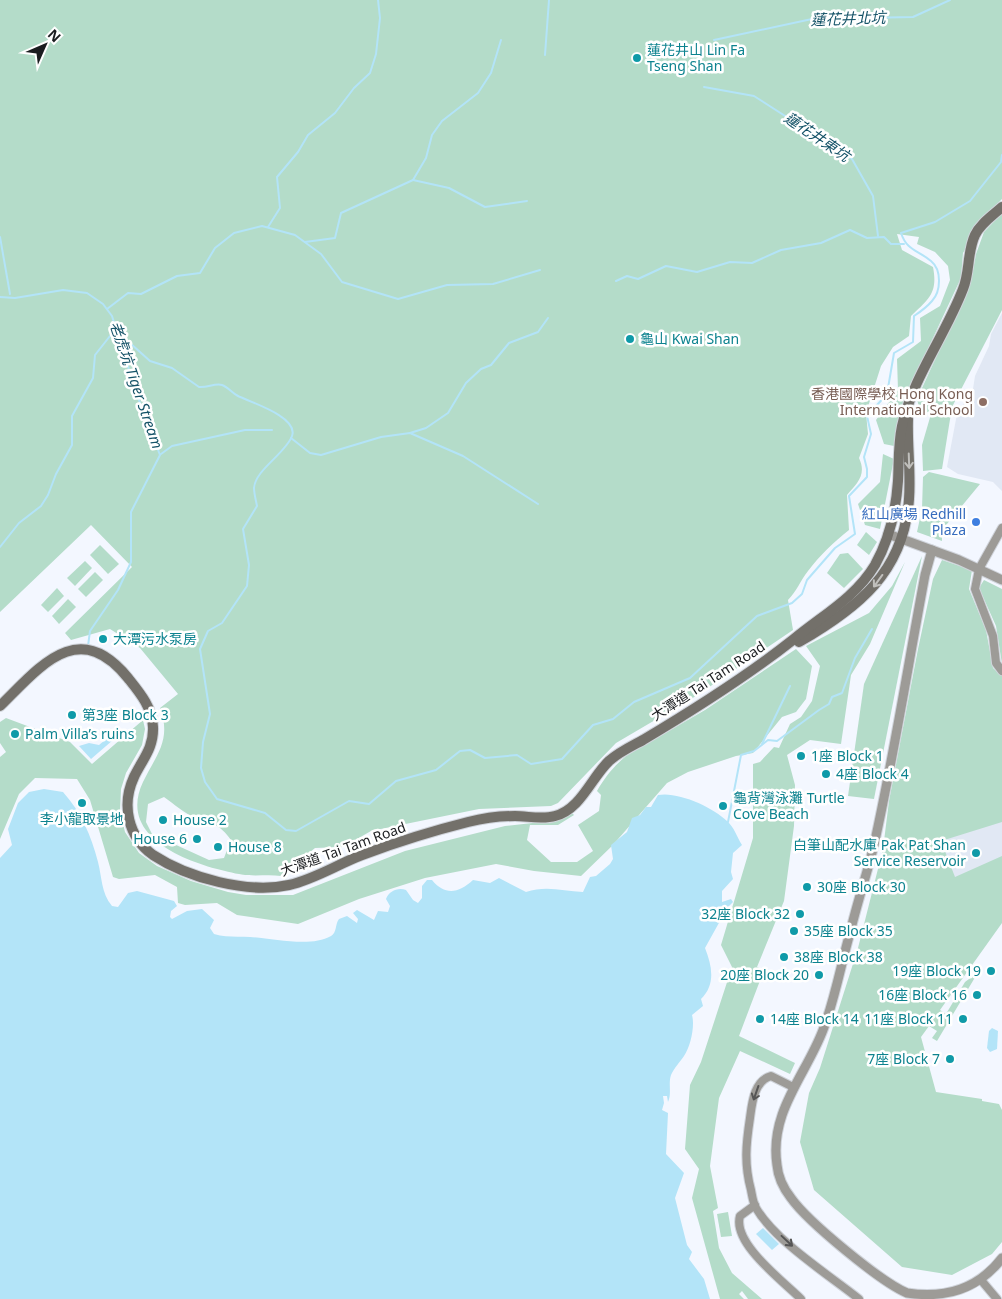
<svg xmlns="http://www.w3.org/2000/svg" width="1002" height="1299" font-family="'Noto Sans','Noto Sans TC',sans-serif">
<rect width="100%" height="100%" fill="#f3f7ff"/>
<g fill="#e1e8f4">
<path d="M1002,313V491L993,482L958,474L947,467L957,414L973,389L975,376L989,346L991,334Z"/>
<path d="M1002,807V891L967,897L937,867L934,832Z"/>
</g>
<g fill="#b4dcc9" fill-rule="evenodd">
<path d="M0,0H1002V199L985,216L963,253L961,278L918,370L894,446L884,444L876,420L898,390L897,359L921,341L920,318L940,306L950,280L948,266L935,252L917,244L919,237L897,234L902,250L933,267C938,293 929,299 911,316L909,336L893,347L881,366L866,413L868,434L859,458C867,475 857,483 847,495L849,530C834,542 820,555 808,571C800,581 797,591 788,600L793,630L696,696L616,743L558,803L551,806L479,809L371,831L343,847L315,848L281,876C268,874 253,877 239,874C197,866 115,841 143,782C156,755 172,740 160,708L178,694L140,648L110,629L71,640L65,633L132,567L91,525L0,612ZM164,797C174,804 184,813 195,818C213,825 219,823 231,840L224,858L209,860L152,834L146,822L148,804Z"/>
<path d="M1002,213V310L952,407L942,469L923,471L922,445L931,414L919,407L917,399L971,281L976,254L984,232Z"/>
<path d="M883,454L894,459L880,529L865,525L858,504L880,482Z"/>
<path d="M929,472L980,484L942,530V541L917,532L922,509L923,477Z"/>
<path d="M866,532L877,542L869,555L857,545Z"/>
<path d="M100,545L119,564L108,574L90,555Z"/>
<path d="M848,553L863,569L844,588L827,573L840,554Z"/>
<path d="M922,556L874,799L848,796L864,684Z"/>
<path d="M942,560L972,570L969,589L986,630L993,668L1002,676V822L941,841L955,877L1002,856V923L940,1010L946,1014L965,982L973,976L978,968L980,969L937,1041L932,1038L937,1031L929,1026L921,1037L936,1092L982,1099V1101L999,1104L1002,1110V1242L992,1254L952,1275L902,1267L814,1190L800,1142L809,1093L820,1068L858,948L883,849L889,801L918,649L933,579Z"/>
<path d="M85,561L92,568L75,586L67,578Z"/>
<path d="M905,562L870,644L851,675L841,744L810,740L787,755L795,785L794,826L784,901L757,967L764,970L739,1036L795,1063L790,1074L740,1051L719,1098L710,1166L718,1208L713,1211L719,1248L732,1273L762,1299H748L742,1291L739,1294L744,1299H720L692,1198L699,1169L685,1149L690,1085L701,1062L732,967L721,945L753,838V764L760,762L774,747L779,748L790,724L801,717L812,701L820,666L806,646L869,613L892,586Z"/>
<path d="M95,572L103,580L86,597L78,589Z"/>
<path d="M984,580L1002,589V664L996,626L979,588Z"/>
<path d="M57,588L64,596L48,612L41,605Z"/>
<path d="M68,599L76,607L59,624L52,616Z"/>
<path d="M796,649L812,666L806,699L796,712L782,717L753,753L736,756L688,772L667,783L612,846L581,876L534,871L496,864L425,878L359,899L298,924L237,915L217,903L185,905L178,903L177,887L155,875L119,879L113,877L90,800L77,779L35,778L19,794L0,839V757L6,752L0,743V722L6,718L70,742L92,764L143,720L145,729L142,745L126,773L121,789L120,812L125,832L139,853L157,866L191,881L228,892L246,895H293L405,851L505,826L559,820L570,811L574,815L558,825H530L527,840L551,862H577L593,851L578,825L599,811L601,795L597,791C605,777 613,767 626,756L705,710Z"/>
<path d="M728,1212L732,1236L721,1237L717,1214Z"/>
</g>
<g fill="#b3e4f8">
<path d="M110,736L113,740L91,759L79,746L89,743L99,745Z"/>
<path d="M44,789L63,792C81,812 91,835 98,862C102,877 101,893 112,906L118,907L128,893L137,891L174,901L177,906L171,911L170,917L172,919L187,911L202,909L214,920L210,928L214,934C226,938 237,936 250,937C273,938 310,948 331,936C337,933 335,924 339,919L347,916L357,923L358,919L353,913L357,910L374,920L378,911L388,912L390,906L386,899C389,891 398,887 406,890L413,900L418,903L422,898V886L427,880H432C445,896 459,893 473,880L490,883L499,878L526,892C546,885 563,891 583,892L590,877L596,876L610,864L613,859L611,845L627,832L632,818L640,815L646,807H651L658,795C677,791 713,807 727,821C734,827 737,837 742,845L733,853L731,872L733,879L722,891V902L731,899L733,902L722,913L720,921L705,948C712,966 716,984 701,999L703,1006L692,1015C695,1025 691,1046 684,1056C680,1062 674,1068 671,1075C668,1084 672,1093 668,1102L667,1096H663L664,1103L662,1110L668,1113L666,1154L684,1173L675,1198L687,1245L692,1252L689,1259L704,1279L710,1299H0V858L12,845L8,829L18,803L29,792Z"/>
<path d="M992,1028L998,1031L997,1049L990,1052L987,1048L989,1031Z"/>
<path d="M763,1228L779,1244L772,1250L756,1234Z"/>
</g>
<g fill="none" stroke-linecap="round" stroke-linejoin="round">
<g stroke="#b3e4f8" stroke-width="2">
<path d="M714,40L812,19L913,17L950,0"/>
<path d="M545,55L549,0"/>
<path d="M704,87L754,96L852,159L873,196L878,236"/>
<path d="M413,180L449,188L485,207L527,201"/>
<path d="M268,227L280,208L277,177L298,152L308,135L335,113L354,88L370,73L376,54L380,18L378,0"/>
<path d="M0,237L10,294"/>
<path d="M305,242L335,238L341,213L413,180L426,158L432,135L442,121L478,93L491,73L501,40"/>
<path d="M616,281L627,276L638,279L666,266L697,272L730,262L752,263L781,250L821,243L850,230L867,238L884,237L891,244H904"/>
<path d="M0,297L15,298L63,290L87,293L103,304L112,316L137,395L160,455L131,512V562L118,590L90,631L88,646"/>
<path d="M107,309L128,293L141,294L177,276L200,273L215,248L234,233L262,226L295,235L321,254L342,282L398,299L447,285L493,284L540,270"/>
<path d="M410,433L426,428L448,413L466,383L481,369L491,365L509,343L538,332L548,318"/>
<path d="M291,438L310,453L321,455L381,437L410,433L463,456L538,504"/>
<path d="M161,454L172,446L245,430H272"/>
<path d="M0,547L19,523L41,506L48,495L56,474L72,445V416L93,378L95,355L110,336L121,335L150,361L172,368L199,387C207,388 215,383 222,385C228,387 232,393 238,396C250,402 299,417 292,436C286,453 255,470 254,488C254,493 256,501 257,506L243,529L249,565L247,586L222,623L208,631L200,649L210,714L203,742L201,768L205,782L217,799L265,813L286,830L296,831L349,801L369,804L396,781L436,770L460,751L470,750L485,758L517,755L531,764L562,759L593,725L613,719L634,702L690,678L757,616L792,603L802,594L807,580L835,548L855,534L849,496L867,477V469L864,457L871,434L867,416L887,394L894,353L913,342L914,316C920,312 927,307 932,301C941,291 942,270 931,261C918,250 907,251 901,233L935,222L970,201L1001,162L1002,155"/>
<path d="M762,744L790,686"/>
<path d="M728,822L741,755L754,751L768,740L777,741L819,710L829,704L832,697L842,693L855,658L872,629"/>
</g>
<defs>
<g id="minor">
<path d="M1002,528L979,569L975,589L993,636L996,663L1002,671"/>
<path d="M793,1087L771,1076C754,1081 752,1103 750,1118C746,1144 744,1164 751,1190C752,1195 753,1203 756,1208C775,1241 829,1275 859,1299"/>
<path d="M755,1205L740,1216C732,1243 783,1281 801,1299"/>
<path d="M981,1280L997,1299"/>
</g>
<g id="tertiary">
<path d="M888,534L959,560L1002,580"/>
<path d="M932,550L925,575C908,665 894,756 874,845C867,874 857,903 850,933C841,964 835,999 823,1030C806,1075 769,1112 777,1165C778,1177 784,1189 791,1198C808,1222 881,1282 907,1293C946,1299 979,1288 1002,1258"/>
</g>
<g id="secondary">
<path d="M799,642C858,608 904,572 909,499C911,472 907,445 908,419"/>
<path d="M0,706C39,668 78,616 128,678C140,693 152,707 153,727C154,748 142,760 134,777C121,805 128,837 153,855C188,878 248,894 289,885C315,879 338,864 362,855C397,842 432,831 468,822C484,818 499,816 515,816C528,816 542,820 555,816C581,809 591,778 609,761C619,752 632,746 643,740C695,709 746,677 794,639C823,615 855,598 875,565C889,540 896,510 898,481C899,463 898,445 902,426C913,377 945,336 963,289C970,272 967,252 975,235C980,224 992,216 1002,207"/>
</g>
</defs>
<use href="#minor" stroke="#d0d4db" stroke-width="10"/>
<use href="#tertiary" stroke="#d0d4db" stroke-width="11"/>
<use href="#secondary" stroke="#d0d4db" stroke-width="12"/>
<use href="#minor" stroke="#9d9b97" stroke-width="8"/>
<use href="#tertiary" stroke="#9d9b97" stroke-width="9"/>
<use href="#secondary" stroke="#73706a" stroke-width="10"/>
</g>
<defs><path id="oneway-shaft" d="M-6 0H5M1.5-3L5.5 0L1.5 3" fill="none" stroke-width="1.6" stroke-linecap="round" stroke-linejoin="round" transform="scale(1.25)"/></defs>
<g stroke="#c0bfbc">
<use href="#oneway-shaft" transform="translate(909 461) rotate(88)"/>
<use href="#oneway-shaft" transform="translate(878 581) rotate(126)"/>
</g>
<g stroke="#555">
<use href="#oneway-shaft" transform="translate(756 1093) rotate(109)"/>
<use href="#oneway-shaft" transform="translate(787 1241) rotate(43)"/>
</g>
<g fill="#0f9aa8" stroke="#fff" stroke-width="2">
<circle cx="637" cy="58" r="5"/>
<circle cx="630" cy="339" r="5"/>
<circle cx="103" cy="639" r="5"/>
<circle cx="72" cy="715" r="5"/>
<circle cx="15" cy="734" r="5"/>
<circle cx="801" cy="756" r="5"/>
<circle cx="826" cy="774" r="5"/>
<circle cx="82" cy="803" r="5"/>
<circle cx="723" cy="806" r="5"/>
<circle cx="163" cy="820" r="5"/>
<circle cx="197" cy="839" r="5"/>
<circle cx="218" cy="847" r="5"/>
<circle cx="976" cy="853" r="5"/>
<circle cx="807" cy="887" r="5"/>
<circle cx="800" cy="914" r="5"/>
<circle cx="794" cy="931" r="5"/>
<circle cx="784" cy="957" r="5"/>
<circle cx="991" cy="971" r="5"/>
<circle cx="819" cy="975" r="5"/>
<circle cx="977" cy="995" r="5"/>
<circle cx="760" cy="1019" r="5"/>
<circle cx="963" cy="1019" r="5"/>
<circle cx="950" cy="1059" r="5"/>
</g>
<circle fill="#8d6e63" stroke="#fff" stroke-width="2" cx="983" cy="402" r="5"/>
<circle fill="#3f7fe0" stroke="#fff" stroke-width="2" cx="976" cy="522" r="5"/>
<g text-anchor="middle" stroke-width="5" stroke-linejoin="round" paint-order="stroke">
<g font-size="14" fill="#0d838f" stroke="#fff" text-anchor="start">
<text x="647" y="55">蓮花井山 Lin Fa<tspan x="647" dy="16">Tseng Shan</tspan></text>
<text x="640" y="344">龜山 Kwai Shan</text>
<text x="113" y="644">大潭污水泵房</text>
<text x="82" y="720">第3座 Block 3</text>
<text x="25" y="739">Palm Villa’s ruins</text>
<text x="811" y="761">1座 Block 1</text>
<text x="836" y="779">4座 Block 4</text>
<text x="733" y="803">龜背灣泳灘 Turtle<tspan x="733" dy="16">Cove Beach</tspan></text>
<text x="82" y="824" text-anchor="middle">李小龍取景地</text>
<text x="173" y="825">House 2</text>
<text x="187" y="844" text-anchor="end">House 6</text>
<text x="966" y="850" text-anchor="end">白筆山配水庫 Pak Pat Shan<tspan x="966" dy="16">Service Reservoir</tspan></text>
<text x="228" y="852">House 8</text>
<text x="817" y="892">30座 Block 30</text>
<text x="790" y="919" text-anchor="end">32座 Block 32</text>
<text x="804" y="936">35座 Block 35</text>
<text x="794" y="962">38座 Block 38</text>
<text x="981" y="976" text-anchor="end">19座 Block 19</text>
<text x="809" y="980" text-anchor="end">20座 Block 20</text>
<text x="967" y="1000" text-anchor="end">16座 Block 16</text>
<text x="770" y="1024">14座 Block 14</text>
<text x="953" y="1024" text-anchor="end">11座 Block 11</text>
<text x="940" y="1064" text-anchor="end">7座 Block 7</text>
</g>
<g font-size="14" fill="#785e54" stroke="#fff" text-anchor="end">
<text x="973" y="399">香港國際學校 Hong Kong<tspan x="973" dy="16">International School</tspan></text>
</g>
<g font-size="14" fill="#366cbe" stroke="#fff" text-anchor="end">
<text x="966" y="519">紅山廣場 Redhill<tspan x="966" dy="16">Plaza</tspan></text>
</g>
<g font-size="14" fill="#1a1c1f" stroke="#fff">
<text transform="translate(708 681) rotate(-33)" y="5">大潭道 Tai Tam Road</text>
<text transform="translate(343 849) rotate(-20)" y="5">大潭道 Tai Tam Road</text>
</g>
<g font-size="15" font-style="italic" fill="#155368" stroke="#fff">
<text transform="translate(848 19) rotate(-2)" y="5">蓮花井北坑</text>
<text transform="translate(817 137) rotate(34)" y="5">蓮花井東坑</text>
<text transform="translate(136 385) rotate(71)" y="5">老虎坑 Tiger Stream</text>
</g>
</g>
<g transform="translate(45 45) rotate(45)" stroke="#ffffff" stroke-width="4" paint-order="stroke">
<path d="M0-4L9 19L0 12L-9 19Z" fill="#1a1c1f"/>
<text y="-8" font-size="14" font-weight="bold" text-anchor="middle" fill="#1a1c1f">N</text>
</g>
</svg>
